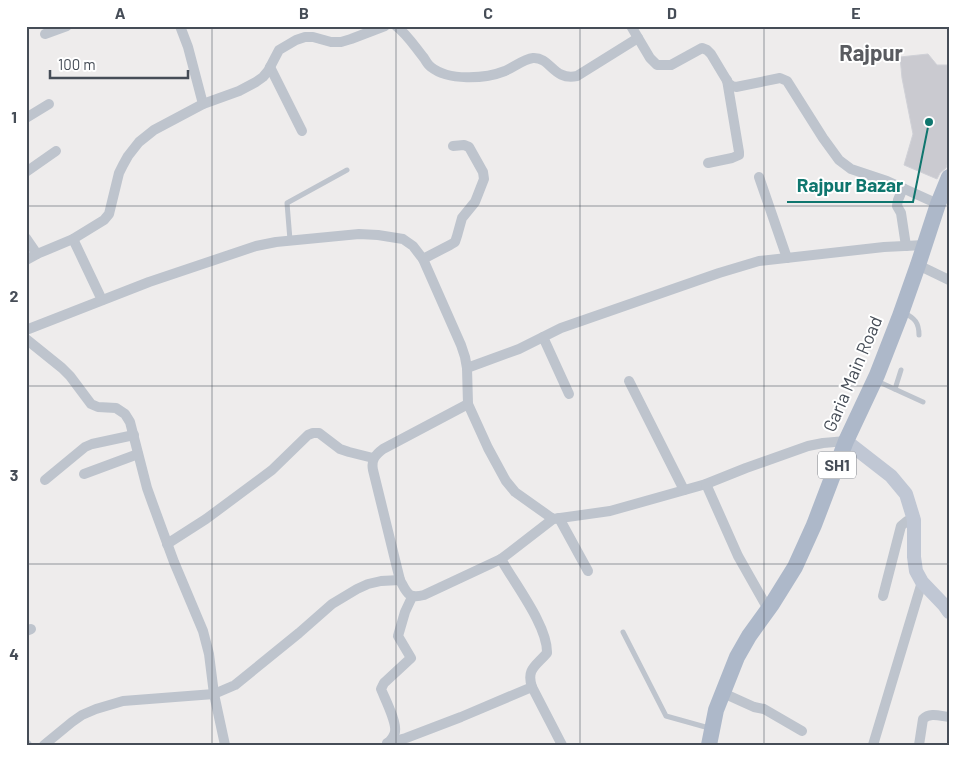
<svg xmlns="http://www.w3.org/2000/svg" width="975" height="771" font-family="Barlow,sans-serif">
<rect width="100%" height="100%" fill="#eeecec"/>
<path fill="#cacad0" stroke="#d0d1d7" d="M928,54L937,65H949V158L946,168L940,173L937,179L904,165L913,134L902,78L900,57Z"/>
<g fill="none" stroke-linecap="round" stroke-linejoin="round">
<g stroke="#bec4cd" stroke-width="5">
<path d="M290,240L287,203L347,170"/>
<path d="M904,313C915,318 919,323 919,335"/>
<path d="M877,381L923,402"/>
<path d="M895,389L901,370"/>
<path d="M623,632L666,716L709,728"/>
</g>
<g stroke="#bec4cd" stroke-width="10">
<path d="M180,26L188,47L203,104"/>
<path d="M396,26C407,34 415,47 424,58C426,61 428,65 431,67C448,81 485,79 505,71C514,67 524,59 533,58C551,57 553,81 577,76L638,38"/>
<path d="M631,26L650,58L657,65H671L702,48L707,50L711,54L729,84L732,86L736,87L780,78L787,81L823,138L839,160L851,169L887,181L938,204"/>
<path d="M45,34L67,26"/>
<path d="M270,67L302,131"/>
<path d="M26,118L49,104"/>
<path d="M708,163L732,158L739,155V152L727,80"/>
<path d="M26,172L56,151"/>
<path d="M759,177L787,258"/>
<path d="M903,188L898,200L897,206L901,213L906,246"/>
<path d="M26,238L37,254L26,260"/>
<path d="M73,239L102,300"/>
<path d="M37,254L73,239L104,220L109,214L119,173L123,165L128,156L139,142L154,130L203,104L239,91L256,82L263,77L268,71L279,50L296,40L305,37H313L331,42H341L351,39L385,26"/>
<path d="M423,259L450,245L455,242L457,236L462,218L475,202L484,179L483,172L469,147L464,145L453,146"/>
<path d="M918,265L949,280"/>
<path d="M26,330L149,282L256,246L276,242L359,234L378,235L403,239L413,246L423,259L461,345L465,357L467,368"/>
<path d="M543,337L569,394"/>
<path d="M26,339L62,368L70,376L91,404L98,407L116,408L125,414L130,422L147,488L152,502L174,562L203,631L209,654L214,694L225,745"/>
<path d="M629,381L684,490"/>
<path d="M468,404L383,449C375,455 371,460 373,470L400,580C407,593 408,599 424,595L501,559L509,553L553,519"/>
<path d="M846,441L823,443L808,446L746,468L706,484L610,511L553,519L515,492L506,481L488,448L468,404L467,368L519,349L561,328L719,273L759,261L884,247L925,245"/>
<path d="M84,474L138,454"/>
<path d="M45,480L85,447L92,444L134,435"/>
<path d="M706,484L738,556L768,609"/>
<path d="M559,518L588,571"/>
<path d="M167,544L206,519L272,470L308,435L313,433H319L340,449L349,452L373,458"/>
<path d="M501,559C514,583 548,626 547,653C536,666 526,669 532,687L562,745"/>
<path d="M883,596L901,526L907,521L914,520"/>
<path d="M26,631L31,629"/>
<path d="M723,693L754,707L764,709L802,731"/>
<path d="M387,743L406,738L461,717L532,687"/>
<path d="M388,743C391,740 394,737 395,732C397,722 385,699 381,689L384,683L411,658L398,636L405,612L412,597"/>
<path d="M26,744L27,745"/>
<path d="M44,745L72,722L82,715L96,709L123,701L214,694L235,685L299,633L332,604L357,589L368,584L381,581L400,580"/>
<path d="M873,745L922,582"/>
<path d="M919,745L923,719C930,712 940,716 949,717"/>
</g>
<path stroke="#c0c7d4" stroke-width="14" d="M846,441L891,476L906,494L914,520V557L916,571L922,582L944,605L949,612"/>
<path stroke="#adb8c9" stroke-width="16" d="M709,745L716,710L737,657L749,636L772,604L795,567L814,525L846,441L877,375L900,316L918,265L938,204L949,177"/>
</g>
<path fill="none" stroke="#464d57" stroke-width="1" stroke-opacity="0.55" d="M212,26V745M396,26V745M580,26V745M764,26V745M26,206H949M26,386H949M26,564H949"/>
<g text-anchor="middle" stroke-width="4" stroke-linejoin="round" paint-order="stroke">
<rect fill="#fff" stroke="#7e8289" stroke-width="1" x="818" y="451.5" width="38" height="27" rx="4"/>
<g font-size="16" font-weight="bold" fill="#464d57">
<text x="837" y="471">SH1</text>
</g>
<g font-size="18" fill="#464d57" stroke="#fff">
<text transform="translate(853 374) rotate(-67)" y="6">Garia Main Road</text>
</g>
<g font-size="22" font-weight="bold" fill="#595b60" stroke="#fff">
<text x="871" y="61">Rajpur</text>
</g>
</g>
<path fill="none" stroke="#0f766e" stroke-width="2" d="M929 122L913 202H787"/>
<circle fill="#0f766e" stroke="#fff" stroke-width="2" cx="929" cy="122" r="5"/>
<g font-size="19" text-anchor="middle" font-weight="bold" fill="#0f766e" stroke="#fff" stroke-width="4" stroke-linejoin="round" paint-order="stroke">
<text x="850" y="192">Rajpur Bazar</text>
</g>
<rect width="975" height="771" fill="none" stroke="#ffffff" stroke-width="55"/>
<path d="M50 70v8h138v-8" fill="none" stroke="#464d57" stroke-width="2.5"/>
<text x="58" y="70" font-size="15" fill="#464d57" stroke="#ffffff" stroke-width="4" paint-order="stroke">100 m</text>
<rect x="28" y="28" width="920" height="716" fill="none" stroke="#464d57" stroke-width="2"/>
<g font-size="16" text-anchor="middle" font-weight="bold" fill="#464d57">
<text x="120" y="19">A</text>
<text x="304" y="19">B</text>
<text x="488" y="19">C</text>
<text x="672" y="19">D</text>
<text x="856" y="19">E</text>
<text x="14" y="123">1</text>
<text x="14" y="302">2</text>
<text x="14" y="481">3</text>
<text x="14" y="660">4</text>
</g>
</svg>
